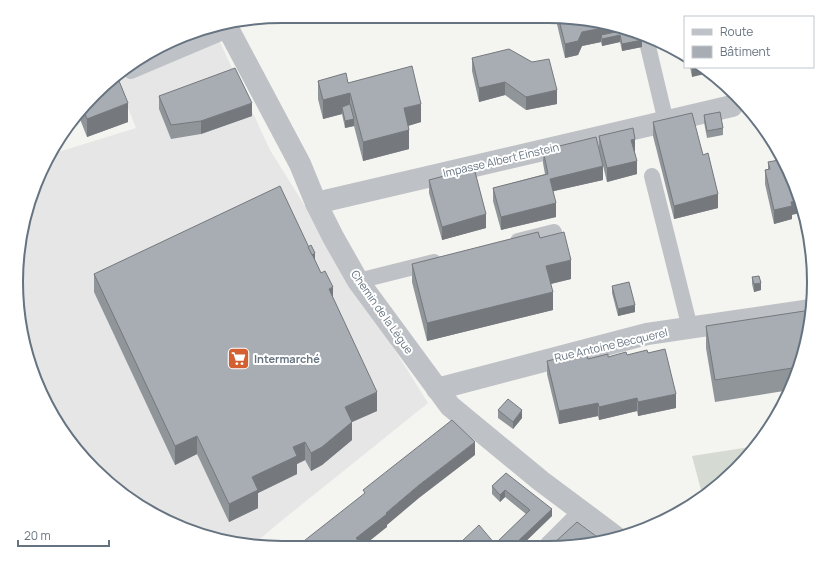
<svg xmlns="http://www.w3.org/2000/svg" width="830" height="564" font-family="Manrope,sans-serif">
<rect width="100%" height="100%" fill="#f4f5f1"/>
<path fill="#e5e6e5" d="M212,25L270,150L428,403L275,526L253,545L230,543L180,528L134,503L94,470L44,400L21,334L18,248L36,180L52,154L136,128L116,77L134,61Z"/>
<path fill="#d5dbd3" d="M756,446L736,470L702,494L692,456Z"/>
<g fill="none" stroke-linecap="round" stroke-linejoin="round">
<g stroke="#bec1c5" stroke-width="16">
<path d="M646,38L666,122"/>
<path d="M131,71L228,30"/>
<path d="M652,176L690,328"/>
<path d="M518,241L554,232"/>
<path d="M358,281L434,262"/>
<path d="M548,544L581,511"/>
</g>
<g stroke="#bec1c5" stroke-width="22">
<path d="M225,23L300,164L316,203L333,237L358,281L450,406L541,481L616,537"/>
<path d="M316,203L732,106"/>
<path d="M437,389L647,334L811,310"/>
</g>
</g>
<g fill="#90959a">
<path d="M556,20L600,21L642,47L622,51L620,42L602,46L601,42L582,46L578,55L565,58Z"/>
<path d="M472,58L557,104L526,110L505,95L479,102L472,71Z"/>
<path d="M690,67H701L692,77Z"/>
<path d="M318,81L348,83L421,122L408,126L409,149L363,161L354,126L345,128L342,114L323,119L318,99Z"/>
<path d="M159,96L252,116L201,134L171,139L159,109Z"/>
<path d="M82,107L128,122L87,137L78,114Z"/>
<path d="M704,115L723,128V135L707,138L704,122Z"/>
<path d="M653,122L703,155L718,208L674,219L653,136Z"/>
<path d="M599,136L635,152L637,174L607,182L599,149Z"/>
<path d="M543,150L603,180L553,191L556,217L501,230L493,201V188L545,174L543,163Z"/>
<path d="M768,162L792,215V219L774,224L765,184V170L768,169Z"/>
<path d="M429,180L486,228L442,240L429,193Z"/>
<path d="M540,238L571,279L551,284L553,310L427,341L412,282V264Z"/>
<path d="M315,261L333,299L377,411L352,422V440L322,465L311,471L305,460L297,464V474L258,493V508L229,522L197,454L175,465L94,292V274Z"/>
<path d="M752,277L761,290L754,292L752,284Z"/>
<path d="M612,286L635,312L618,316L612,293Z"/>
<path d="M706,326L809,334L794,384L790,390L715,402L706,348Z"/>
<path d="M648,353L676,408L638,416L637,411L599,420L598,416L559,424L547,374V361L569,359H588Z"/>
<path d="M498,410L522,418L513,429L498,418Z"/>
<path d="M506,473L552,516L523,544L461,545V542L495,544L526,514L505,497L500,502L492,494V486Z"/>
</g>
<g fill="#75797d">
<path d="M613,26L624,30L620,35V42L602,46V39L601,35V42L582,46L578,55L565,58V44L582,32Z"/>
<path d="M642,40V47L622,51V44Z"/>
<path d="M692,67H701L709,73L692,77Z"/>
<path d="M505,82V95L479,102V88Z"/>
<path d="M557,90V104L526,110V97Z"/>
<path d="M350,93V112L342,107V114L323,119V100Z"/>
<path d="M128,103V122L87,137V119Z"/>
<path d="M252,103V116L201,134V121Z"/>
<path d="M421,104V122L404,127V108Z"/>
<path d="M354,119V126L345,128V121Z"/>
<path d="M409,130V149L363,161V142Z"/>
<path d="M635,139V152L631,153V140Z"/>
<path d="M637,161V174L607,182V168Z"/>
<path d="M603,166V180L550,192V179Z"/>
<path d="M718,194V208L674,219V206Z"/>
<path d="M800,200L803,212L792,215V219L774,224V210L791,202Z"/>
<path d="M556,203V217L501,230V217Z"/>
<path d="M486,214V228L442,240V227Z"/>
<path d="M315,253V261L308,257Z"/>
<path d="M571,260V279L546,285V266Z"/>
<path d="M761,283V290L754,292V284Z"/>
<path d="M333,287V306L329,289Z"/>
<path d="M553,292V310L427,341V323Z"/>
<path d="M635,305V312L618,316V309Z"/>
<path d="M377,392V411L352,422V440L322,465L311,471V453L345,407Z"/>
<path d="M676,394V408L638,416V402Z"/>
<path d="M637,398V411L599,420V407Z"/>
<path d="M598,403V416L559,424V411Z"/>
<path d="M522,410V418L513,429V422Z"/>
<path d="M197,436V454L175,465V446Z"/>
<path d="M305,442V460L297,464V474L258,493V508L229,522V504L252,477L293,447Z"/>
<path d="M475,442V455L419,498L387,525V527L362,547L356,538L386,513L419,485Z"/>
<path d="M505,490V497L500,502V495Z"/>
<path d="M552,509V516L523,544H515Z"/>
<path d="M600,539V543H596Z"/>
</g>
<g fill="#a7adb3" stroke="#75797d">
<path d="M559,20L600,21L613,26L582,32L578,41L565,44Z"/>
<path d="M621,29L641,37L642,40L622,44L620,35L602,39L601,35L621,31Z"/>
<path d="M509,49L532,62L549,59L557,90L526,97L505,82L479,88L472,58Z"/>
<path d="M412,66L421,104L404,108L409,130L363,142L350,93L323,100L318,81L346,73L348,83Z"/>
<path d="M235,68L252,103L201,121L171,125L159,96Z"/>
<path d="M117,76L128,103L87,119L82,107Z"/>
<path d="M350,104L354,119L345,121L342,107Z"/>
<path d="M720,112L723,128L707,131L704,115Z"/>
<path d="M692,113L703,155L708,153L718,194L674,206L653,122Z"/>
<path d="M633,128L635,139L631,140L637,161L607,168L599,136Z"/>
<path d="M596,137L603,166L550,179L556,203L501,217L493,188L548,174L543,150Z"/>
<path d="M779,160L781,167L786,166L794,180L800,200L791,202L792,206L774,210L765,170L770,169L768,162Z"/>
<path d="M474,168L486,214L442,227L429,180Z"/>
<path d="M280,186L321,273L325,271L333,287L329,289L377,392L345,407L352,422L322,447L311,453L305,442L293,447L297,456L252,477L258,490L229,504L197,436L175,446L94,274Z"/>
<path d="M538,232L540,238L564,232L571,260L546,266L553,292L427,323L412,264Z"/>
<path d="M311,245L315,253L312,255L308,247Z"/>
<path d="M759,276L761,283L754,284L752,277Z"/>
<path d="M629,282L635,305L618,309L612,286Z"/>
<path d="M811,310L809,334L799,367L715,380L706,326Z"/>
<path d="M665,349L676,394L638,402L637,398L599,407L598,403L559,411L547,361L568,356L569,359L586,354L588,359L608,354V357L626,352L627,355L647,350L648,353Z"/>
<path d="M508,399L522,410L513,422L498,410Z"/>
<path d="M452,420L475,442L419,485L386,513L387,514L356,538L363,547L295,548L365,493L363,490Z"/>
<path d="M506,473L552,509L515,544L464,545L461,542L479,525L495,544L530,510L505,490L500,495L492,486Z"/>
<path d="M577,522L600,539L596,543L553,544Z"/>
</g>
<defs>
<symbol id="supermarket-square" viewBox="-11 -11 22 22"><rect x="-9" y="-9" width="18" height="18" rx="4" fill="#d46032" stroke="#fff"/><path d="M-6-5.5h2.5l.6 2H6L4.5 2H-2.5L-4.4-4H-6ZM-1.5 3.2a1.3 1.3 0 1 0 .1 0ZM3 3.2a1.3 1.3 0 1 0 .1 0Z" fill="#fff"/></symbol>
</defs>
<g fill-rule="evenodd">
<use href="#supermarket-square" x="226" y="346" width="25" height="25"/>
</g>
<g text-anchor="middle" stroke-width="4" stroke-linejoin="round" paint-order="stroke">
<g font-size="11" fill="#667380" stroke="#fff">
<text transform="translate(501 160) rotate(-13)" y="4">Impasse Albert Einstein</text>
<text transform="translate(382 312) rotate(55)" y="4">Chemin de la Lègue</text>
<text transform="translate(611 345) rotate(-13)" y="4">Rue Antoine Becquerel</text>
</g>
<g font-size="11" font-weight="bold" fill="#667380" stroke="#fff" text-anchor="start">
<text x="254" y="363">Intermarché</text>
</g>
</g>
<path d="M0 0H830V564H0ZM282 23H548A259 259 0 0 1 807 282V282A259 259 0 0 1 548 541H282A259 259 0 0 1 23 282V282A259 259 0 0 1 282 23Z" fill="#fff" fill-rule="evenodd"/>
<path fill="none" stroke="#667380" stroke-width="2" d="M282 23H548A259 259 0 0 1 807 282V282A259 259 0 0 1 548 541H282A259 259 0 0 1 23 282V282A259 259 0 0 1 282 23Z"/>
<rect x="684" y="16" width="130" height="52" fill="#ffffff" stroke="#c2c7cc"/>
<rect x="692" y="29" width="20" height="6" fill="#bec1c5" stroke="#c2c7cc"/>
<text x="720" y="36" font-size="12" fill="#667380">Route</text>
<rect x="692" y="46" width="20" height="12" fill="#a7adb3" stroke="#c2c7cc"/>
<text x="720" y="56" font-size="12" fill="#667380">Bâtiment</text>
<path d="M18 540v6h91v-6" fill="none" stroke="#667380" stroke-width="2"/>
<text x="24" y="540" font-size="12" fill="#667380" stroke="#ffffff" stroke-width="3" paint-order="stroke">20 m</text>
</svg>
